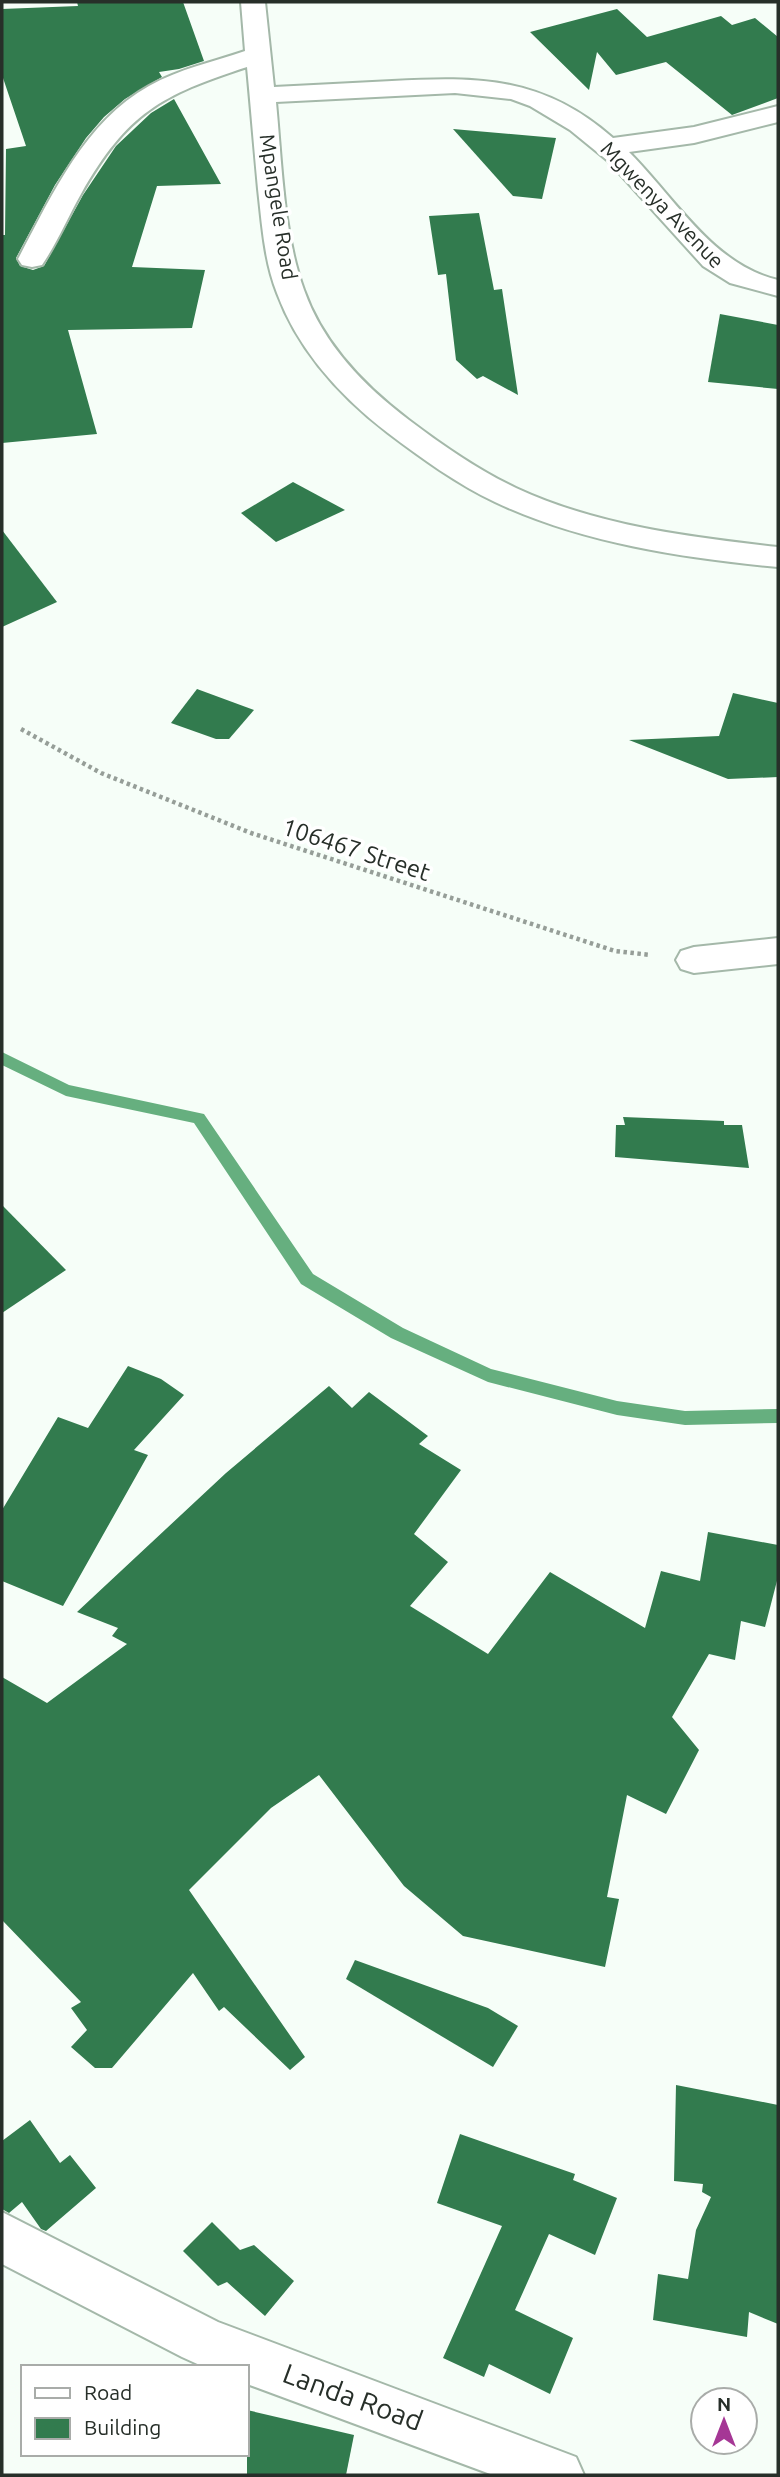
<svg xmlns="http://www.w3.org/2000/svg" width="780" height="2477" font-family="Ubuntu,sans-serif">
<rect width="100%" height="100%" fill="#f6fef8"/>
<g fill="none" stroke-linecap="round" stroke-linejoin="round">
<path fill="#66af7f" fill-rule="evenodd" d="M2,1052L69,1085L204,1114L313,1274L403,1328L491,1369L617,1401L685,1411L778,1409V1423L685,1425L617,1415L488,1382L391,1338L301,1284L194,1123L66,1096L2,1065Z"/>
</g>
<g fill="#327b4e">
<path d="M77,2H183L204,61L179,69L159,72L162,77L125,99L104,117L86,138L55,185L16,258L20,266L33,270L44,266L83,195L116,146L151,113L174,99L221,184L157,186L132,267L205,270L192,328L68,330L97,434L2,443V235H5L6,149L26,146L2,75V9L78,6Z"/>
<path d="M617,9L647,37L721,16L732,25L755,18L778,37V98L732,115L666,62L616,75L597,52L589,90L530,32Z"/>
<path d="M453,129L556,138L542,199L513,196Z"/>
<path d="M479,213L494,290L502,289L518,395L483,376L477,379L456,360L446,274L438,275L429,216Z"/>
<path d="M720,314L778,325V389L708,382Z"/>
<path d="M293,482L345,510L276,542L241,513Z"/>
<path d="M2,530L57,602L2,627Z"/>
<path d="M197,689L254,710L229,739H216L171,723Z"/>
<path d="M733,693L778,703V777L728,779L629,740L719,736Z"/>
<path d="M623,1117L724,1121V1125H742L749,1168L615,1157L616,1125H625Z"/>
<path d="M2,1205L66,1270L2,1313Z"/>
<path d="M128,1366L161,1379L184,1395L134,1450L148,1455L63,1606L2,1581V1510L58,1417L88,1428Z"/>
<path d="M329,1386L352,1408L369,1392L428,1436L419,1444L461,1470L414,1534L448,1562L410,1606L488,1654L550,1572L645,1628L661,1571L700,1581L708,1532L778,1545V1577L765,1627L741,1621L735,1660L709,1654L672,1717L699,1750L666,1814L627,1795L607,1897L619,1899L605,1967L463,1936L404,1886L319,1775L271,1808L189,1890L305,2057L290,2070L224,2007L219,2011L193,1973L112,2068H95L71,2047L87,2030L71,2008L81,2002L2,1920V1677L47,1703L127,1644L112,1636L118,1628L77,1612L226,1473Z"/>
<path d="M355,1960L488,2008L518,2026L493,2067L346,1979Z"/>
<path d="M676,2085L778,2105V2324L749,2312L747,2337L653,2320L658,2274L688,2279L696,2230L711,2197L702,2192L703,2184L674,2181Z"/>
<path d="M30,2120L60,2163L70,2155L96,2188L46,2231L41,2229L22,2202L9,2213L2,2209V2141Z"/>
<path d="M460,2134L575,2174L573,2180L617,2198L595,2255L549,2234L515,2310L573,2338L550,2394L489,2364L484,2377L443,2358L502,2226L437,2203Z"/>
<path d="M212,2222L240,2250L254,2245L294,2281L265,2316L227,2282L218,2286L183,2251Z"/>
<path d="M247,2410L354,2435L346,2475H247Z"/>
</g>
<g fill="none" stroke-linecap="round" stroke-linejoin="round">
<defs>
<g id="minor">
<path d="M241,2H265L274,87C314,85 353,83 392,81C479,76 544,77 613,138L694,127L778,106V122L694,143L629,152C675,198 713,265 778,280V296L730,283L703,266L608,161L570,130L530,106L511,99L455,93L276,102C282,164 283,232 304,290C323,344 364,386 409,420C442,445 478,470 516,488C598,526 689,537 778,547V567C683,558 582,543 495,502C457,484 421,458 388,433C340,396 298,350 277,293C264,260 262,224 258,189C254,148 251,108 247,67C161,95 127,113 81,194C68,217 57,243 42,265L32,267L22,265L18,259C51,197 85,121 149,86C179,69 213,62 245,51Z"/>
<path d="M778,938V964L694,973L681,969L676,960L681,951L694,947Z"/>
<path d="M2,2212L218,2322L576,2457L584,2475H493L247,2384V2367H204L182,2357L2,2264Z"/>
</g>
</defs>
<use href="#minor" stroke="#a4b8a9" stroke-width="4"/>
<path stroke="#969e98" stroke-width="4.5" stroke-dasharray="3.5 3.5" stroke-linecap="butt" d="M21,729L101,773L251,833L615,951L651,955"/>
<use href="#minor" fill="#fff" fill-rule="evenodd"/>
</g>
<g text-anchor="middle" stroke-width="7" stroke-linejoin="round" paint-order="stroke">
<g font-size="21" fill="#272f29" stroke="#fff">
<text transform="translate(662 205) rotate(46)" y="7">Mgwenya Avenue</text>
<text transform="translate(278 207) rotate(81)" y="7">Mpangele Road</text>
</g>
<g font-size="24" fill="#272f29" stroke="#fff">
<text transform="translate(356 850) rotate(18)" y="8">106467 Street</text>
</g>
<g font-size="28" fill="#272f29" stroke="#fff">
<text transform="translate(353 2397) rotate(20)" y="10">Landa Road</text>
</g>
</g>
<rect width="780" height="2477" fill="none" stroke="#272f29" stroke-width="7"/>
<rect x="21" y="2365" width="228" height="91" fill="#ffffff" stroke="#a9aca9" stroke-width="2"/>
<rect x="35" y="2388" width="35" height="10" fill="#ffffff" stroke="#a9aca9" stroke-width="2"/>
<text x="84" y="2400" font-size="21" fill="#272f29">Road</text>
<rect x="35" y="2418" width="35" height="21" fill="#327b4e" stroke="#a9aca9" stroke-width="2"/>
<text x="84" y="2435" font-size="21" fill="#272f29">Building</text>
<g transform="translate(724 2421)"><circle r="33" fill="#ffffff" stroke="#a9aca9" stroke-width="2"/>
<path d="M0-5L12 26L0 18L-12 26Z" fill="#a53795"/>
<text y="-10" font-size="19" font-weight="bold" text-anchor="middle" fill="#272f29">N</text>
</g>
</svg>
